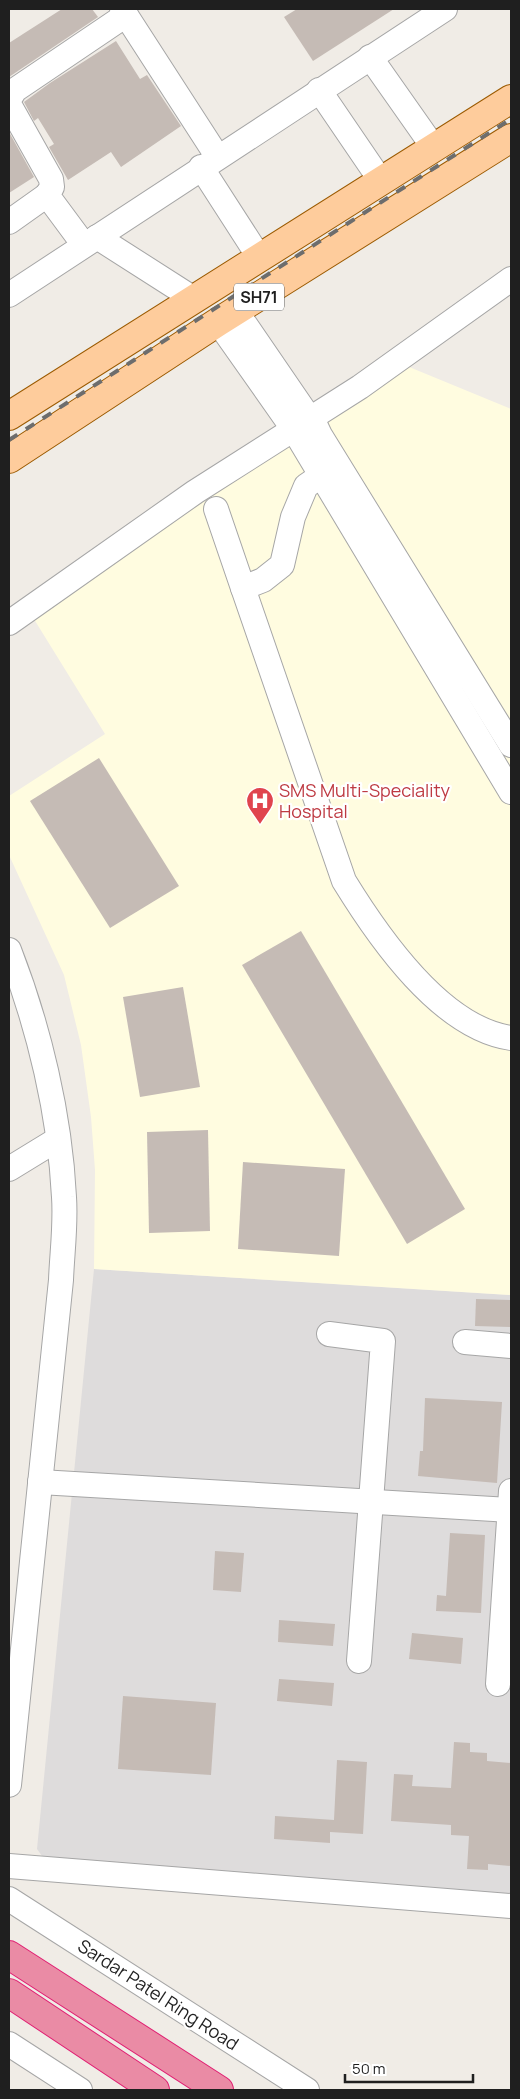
<svg xmlns="http://www.w3.org/2000/svg" width="520" height="2099" font-family="Manrope,sans-serif">
<rect width="100%" height="100%" fill="#f0ece6"/>
<path fill="#dedcdc" d="M94,1269L511,1295V1897L47,1863L37,1849Z"/>
<path fill="#fffce0" d="M397,362L511,409V1295L94,1269L95,1170L91,1117L81,1045L64,975L9,855V796L105,734L24,603Z"/>
<g fill="#c5bbb5">
<path d="M62,9H92L98,17L9,77V43Z"/>
<path d="M297,9H394L313,61L284,17Z"/>
<path d="M116,41L140,79L147,75L181,126L121,167L111,152L68,180L49,147L54,144L38,118L34,121L24,102L50,83Z"/>
<path d="M9,132L34,177L9,193Z"/>
<path d="M99,758L179,886L110,928L30,801Z"/>
<path d="M301,931L465,1209L407,1244L242,965Z"/>
<path d="M183,987L200,1087L140,1097L123,997Z"/>
<path d="M208,1130L210,1231L149,1233L147,1132Z"/>
<path d="M243,1162L345,1169L339,1256L238,1249Z"/>
<path d="M476,1299L511,1300V1327L475,1326Z"/>
<path d="M425,1398L502,1402L497,1483L418,1476L420,1451H423Z"/>
<path d="M450,1533L485,1535L481,1613L436,1611L437,1595L446,1596Z"/>
<path d="M215,1551L244,1553L241,1592L213,1590Z"/>
<path d="M279,1620L335,1624L333,1646L278,1642Z"/>
<path d="M412,1633L463,1638L461,1664L409,1659Z"/>
<path d="M279,1679L334,1683L332,1706L277,1701Z"/>
<path d="M123,1696L216,1703L211,1775L118,1769Z"/>
<path d="M454,1742L470,1743V1752L487,1753V1761L511,1763V1866L488,1864V1870L467,1869L469,1836L451,1835V1825L391,1821L394,1774L413,1775L412,1786L451,1788Z"/>
<path d="M337,1760L367,1762L363,1834L330,1832V1843L274,1839L275,1816L334,1820Z"/>
</g>
<g fill="none" stroke-linecap="round" stroke-linejoin="round">
<defs>
<g id="minor">
<path d="M122,9L217,156"/>
<path d="M370,57L434,148"/>
<path d="M319,90L381,181"/>
<path d="M201,167L259,257"/>
<path d="M9,222L47,195"/>
<path d="M97,237L194,299"/>
<path d="M84,245L47,195L52,187L51,179L9,104L10,98L15,90L126,15"/>
<path d="M9,295L445,9"/>
<path d="M236,311L310,419"/>
<path d="M218,322L294,430L511,792"/>
<path d="M312,418L320,435L511,745"/>
<path d="M216,509L243,588L263,580L282,565L293,517L306,486L335,466"/>
<path d="M243,588L344,881C379,938 441,1028 511,1038"/>
<path d="M9,623L195,492L360,387L511,279"/>
<path d="M9,950C39,1027 60,1115 64,1197C66,1225 62,1253 61,1280L9,1785"/>
<path d="M9,1169L58,1139"/>
<path d="M329,1334L383,1341L359,1661"/>
<path d="M465,1342L511,1346"/>
<path d="M40,1482L511,1510"/>
<path d="M498,1684L511,1491"/>
<path d="M9,1866L511,1906"/>
<path d="M9,1899L307,2090"/>
<path d="M9,2044L80,2090"/>
</g>
<g id="major">
<path d="M9,416L511,99"/>
<path d="M9,459L218,322L511,138"/>
</g>
<g id="highway">
<path d="M9,1955L219,2090"/>
<path d="M9,1993L155,2090"/>
</g>
</defs>
<use href="#minor" stroke="#a6a6a6" stroke-width="26"/>
<use href="#major" stroke="#9b5a00" stroke-width="30"/>
<use href="#highway" stroke="#e02073" stroke-width="30"/>
<use href="#minor" stroke="#fff" stroke-width="24"/>
<use href="#major" stroke="#fecc9c" stroke-width="28"/>
<use href="#highway" stroke="#ea8ba5" stroke-width="28"/>
<path stroke="#6d6d6d" stroke-width="4" stroke-dasharray="10 10" stroke-linecap="butt" d="M9,440L511,119"/>
</g>
<defs>
<symbol id="hospital-pin" viewBox="-11 -11 22 30"><path d="M0 17L-7.5 6A9.5 9.5 0 1 1 7.5 6Z" fill="#e0444e" stroke="#fff"/><path d="M-5-5h3v3.5h4V-5h3V5h-3V1.5h-4V5h-3Z" fill="#fff"/></symbol>
</defs>
<g fill-rule="evenodd">
<use href="#hospital-pin" x="244" y="785" width="32" height="43"/>
</g>
<g text-anchor="middle" stroke-width="4.5" stroke-linejoin="round" paint-order="stroke">
<rect fill="#fff" stroke="#626262" stroke-width="1" x="234" y="283.5" width="50" height="27" rx="4"/>
<g font-size="16" font-weight="bold" fill="#1f1f1f">
<text x="259" y="303">SH71</text>
</g>
<g font-size="18" fill="#be3a42" stroke="#fff" text-anchor="start">
<text x="279" y="797">SMS Multi-Speciality<tspan x="279" dy="21">Hospital</tspan></text>
</g>
<g font-size="18" fill="#1f1f1f" stroke="#fff">
<text transform="translate(158 1995) rotate(33)" y="6">Sardar Patel Ring Road</text>
</g>
</g>
<rect width="520" height="2099" fill="none" stroke="#1f1f1f" stroke-width="20"/>
<path d="M345 2074v8h128v-8" fill="none" stroke="#1f1f1f" stroke-width="2.5"/>
<text x="352" y="2074" font-size="15" fill="#1f1f1f" stroke="#ffffff" stroke-width="4" paint-order="stroke">50 m</text>
</svg>
